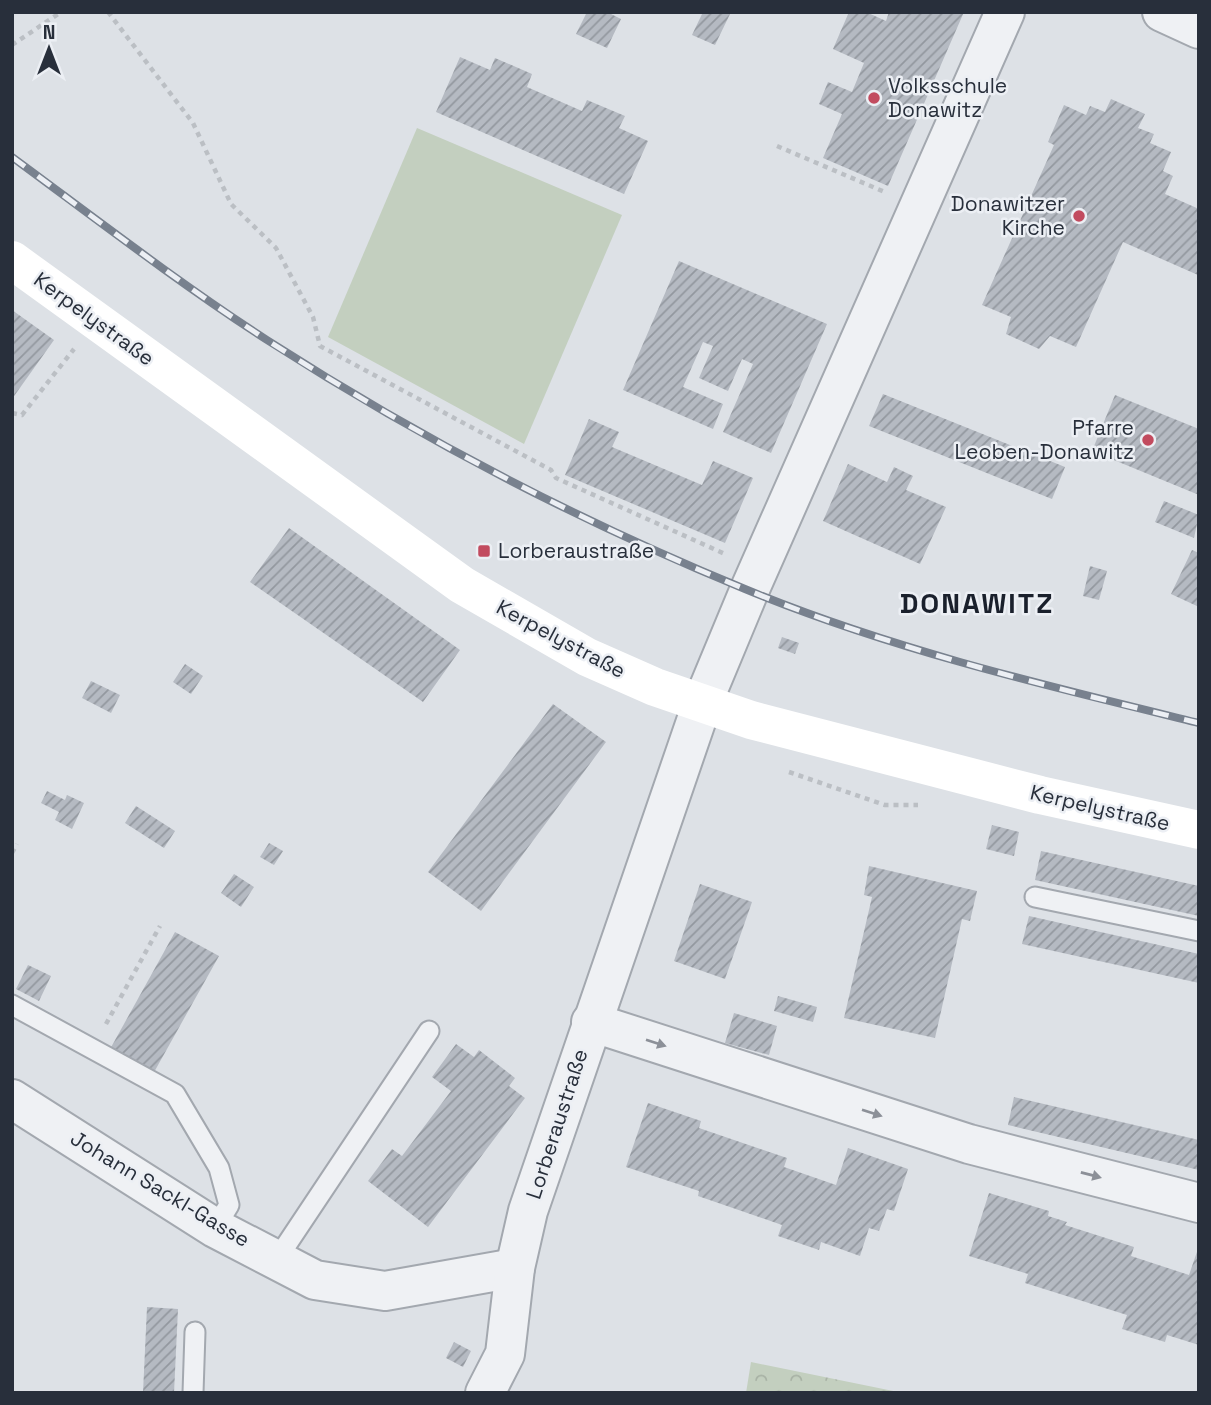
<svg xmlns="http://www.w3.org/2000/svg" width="1211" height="1405" font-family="'Space Grotesk',sans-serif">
<defs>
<pattern id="forest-crowns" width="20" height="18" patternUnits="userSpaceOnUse" patternTransform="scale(1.75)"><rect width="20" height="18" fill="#c3cfbf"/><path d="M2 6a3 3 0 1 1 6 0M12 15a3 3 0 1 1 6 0" fill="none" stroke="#a8b2a5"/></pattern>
<pattern id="building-hatch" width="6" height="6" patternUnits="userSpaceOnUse" patternTransform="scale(1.75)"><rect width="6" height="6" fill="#b5bac2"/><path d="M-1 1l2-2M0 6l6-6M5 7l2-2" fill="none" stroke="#93989f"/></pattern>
</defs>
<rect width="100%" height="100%" fill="#dde1e6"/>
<path fill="url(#forest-crowns)" d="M751,1362L903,1393H746Z"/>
<path fill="#c3cfbf" d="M417,128L622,215L524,444L328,337Z"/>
<g fill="url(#building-hatch)">
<path d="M587,12H607L621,19L607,48L576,34Z"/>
<path d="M703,12H731L715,45L692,35Z"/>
<path d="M849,12H866L886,21L889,12H964L888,186L823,158L842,114L819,104L828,82L852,92L864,63L833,49Z"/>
<path d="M460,57L490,70L495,58L532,74L527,87L582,111L587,100L625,116L619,128L648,141L624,194L436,112Z"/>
<path d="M1111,99L1145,114L1138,128L1154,134L1150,143L1171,152L1163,171L1173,176L1165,194L1199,209V272L1198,275L1123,242L1076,347L1050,336L1039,349L1006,334L1011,317L982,305L1054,145L1048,142L1064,105L1086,115L1090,106L1105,112Z"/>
<path d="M679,261L827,324L771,453L723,432L753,364L742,359L728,391L699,378L713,346L703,342L683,387L723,404L713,429L623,390Z"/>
<path d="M12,310L54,340L12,399Z"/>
<path d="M883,394L1065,467L1052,499L869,426Z"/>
<path d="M1115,395L1199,429V495L1092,451Z"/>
<path d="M589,419L619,432L612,447L702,485L713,461L753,478L725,543L565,475Z"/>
<path d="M848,464L887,482L894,467L913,476L906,490L946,507L920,564L823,521Z"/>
<path d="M1164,501L1199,515L1194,538L1155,522Z"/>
<path d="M289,528L460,650L423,702L250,582Z"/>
<path d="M1192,550L1199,553V607L1171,594Z"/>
<path d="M1090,566L1107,571L1099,600L1083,596Z"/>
<path d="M782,637L799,643L795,654L778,648Z"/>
<path d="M185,664L203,676L191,694L173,682Z"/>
<path d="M91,681L120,695L111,713L82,698Z"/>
<path d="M553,704L606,742L481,911L428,872Z"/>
<path d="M47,791L65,800L67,795L84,803L72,829L55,820L59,812L41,803Z"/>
<path d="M136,806L175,831L164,848L125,823Z"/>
<path d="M992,825L1019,832L1014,856L986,849Z"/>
<path d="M269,843L283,851L274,865L260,857Z"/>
<path d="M1041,851L1199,886V916L1035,880Z"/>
<path d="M869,866L977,891L970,921L962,919L935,1038L844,1018L872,897L864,895Z"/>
<path d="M234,874L254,887L241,907L221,893Z"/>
<path d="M700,884L752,902L725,979L674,961Z"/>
<path d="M1029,916L1199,954V983L1022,944Z"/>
<path d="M175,932L219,956L153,1074L109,1051Z"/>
<path d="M28,965L51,976L39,1001L16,989Z"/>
<path d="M778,996L817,1007L813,1022L774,1011Z"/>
<path d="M734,1013L777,1026L769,1055L725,1043Z"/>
<path d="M456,1044L474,1057L479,1050L515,1078L509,1086L525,1098L428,1227L368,1181L392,1149L402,1156L451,1091L432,1077Z"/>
<path d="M1014,1097L1199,1140V1170L1008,1125Z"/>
<path d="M648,1103L701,1121L699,1128L787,1158L784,1167L836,1185L848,1148L908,1169L894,1211L887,1209L879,1231L869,1228L860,1256L821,1242L819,1250L778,1236L782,1225L698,1196L699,1191L626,1167Z"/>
<path d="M989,1193L1049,1211L1048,1216L1067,1222L1065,1225L1134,1247L1131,1256L1189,1275L1199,1246V1345L1167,1335L1165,1342L1122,1329L1127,1315L1025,1283L1028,1274L969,1256Z"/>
<path d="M147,1307L178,1309L174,1393H143Z"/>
<path d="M454,1342L471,1351L463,1367L446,1358Z"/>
</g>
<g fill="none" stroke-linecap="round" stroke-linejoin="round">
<defs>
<g id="service">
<path d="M1035,897L1199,931"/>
<path d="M12,1005L175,1094L219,1168L229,1205L215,1228"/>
<path d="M277,1259L429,1031"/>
<path d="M193,1393L195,1332"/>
</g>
<g id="minor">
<path d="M591,1022L969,1144L1199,1203"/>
<path d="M12,1099L215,1228L315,1280L385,1291L515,1268"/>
<path d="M485,1393L505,1354L515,1268L528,1211L702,704"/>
</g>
<g id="tertiary">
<path d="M1162,12L1199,29"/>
<path d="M702,704L749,591L1005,12"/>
</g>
</defs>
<use href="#service" stroke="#a3a8af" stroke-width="23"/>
<use href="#minor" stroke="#a3a8af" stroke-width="42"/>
<use href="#tertiary" stroke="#a3a8af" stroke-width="42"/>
<g stroke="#bbbfc4" stroke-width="4.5" stroke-dasharray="5 5" stroke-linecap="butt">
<path d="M108,12L193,123L231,204L276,248L313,317L320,346L551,470L556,478L725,554"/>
<path d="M12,45L61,12"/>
<path d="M777,146L887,193"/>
<path d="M12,413L22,415L74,349"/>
<path d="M789,772L885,805H918"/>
<path d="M12,853L17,844"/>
<path d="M106,1024L160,926"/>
</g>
<use href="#service" stroke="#eff1f4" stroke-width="19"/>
<use href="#minor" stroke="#eff1f4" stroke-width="38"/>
<use href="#tertiary" stroke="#eff1f4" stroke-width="38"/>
<path stroke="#fff" stroke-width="38" d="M12,260L462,585L587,657L655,687L751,720L1040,795L1199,830"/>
<defs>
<path id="rail" d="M12,157C96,219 179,283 267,340C418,437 579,521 745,589C890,649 1047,686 1199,723"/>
</defs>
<use href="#rail" stroke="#78818e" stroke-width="8"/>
<use href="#rail" stroke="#eceff4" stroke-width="5" stroke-dasharray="16" stroke-linecap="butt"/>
</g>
<defs><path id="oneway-solid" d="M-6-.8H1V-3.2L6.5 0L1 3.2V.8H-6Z" transform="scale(1.75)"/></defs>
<g fill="#8c9098">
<use href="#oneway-solid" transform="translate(656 1043) rotate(18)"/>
<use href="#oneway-solid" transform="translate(872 1113) rotate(18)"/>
<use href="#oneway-solid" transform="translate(1091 1175) rotate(15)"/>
</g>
<g fill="#c24b5f" stroke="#eceff4" stroke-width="2.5">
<circle cx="874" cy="98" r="7"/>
<circle cx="1079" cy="216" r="7"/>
<circle cx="1148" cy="440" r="7"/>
<rect x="477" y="544" width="14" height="14" rx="3.5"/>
</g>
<g text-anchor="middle" stroke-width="5" stroke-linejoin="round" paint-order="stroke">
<g font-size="21" fill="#282f3b" stroke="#eceff4" text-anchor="start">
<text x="888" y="93">Volksschule<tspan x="888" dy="24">Donawitz</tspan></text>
<text x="1065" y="211" text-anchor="end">Donawitzer<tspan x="1065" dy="24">Kirche</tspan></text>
<text x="1134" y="435" text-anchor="end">Pfarre<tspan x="1134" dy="24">Leoben-Donawitz</tspan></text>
<text x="498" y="558">Lorberaustraße</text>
</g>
<g font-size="21" fill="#282f3b" stroke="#eceff4">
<text transform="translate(94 319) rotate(36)" y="7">Kerpelystraße</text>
<text transform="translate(561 639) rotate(28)" y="7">Kerpelystraße</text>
<text transform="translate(1100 808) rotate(13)" y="7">Kerpelystraße</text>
<text transform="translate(557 1124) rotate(-72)" y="7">Lorberaustraße</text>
<text transform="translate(160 1189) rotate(31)" y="7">Johann Sackl-Gasse</text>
</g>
<g font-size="28" font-weight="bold" letter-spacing="2" fill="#1a202c" stroke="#eceff4">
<text x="977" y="613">DONAWITZ</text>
</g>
</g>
<rect width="1211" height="1405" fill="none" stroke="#282f3b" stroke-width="28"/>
<g transform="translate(49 49)" stroke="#eceff4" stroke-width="5" paint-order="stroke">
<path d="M0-5L12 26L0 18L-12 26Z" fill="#282f3b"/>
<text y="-10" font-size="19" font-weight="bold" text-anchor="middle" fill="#282f3b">N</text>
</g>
</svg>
